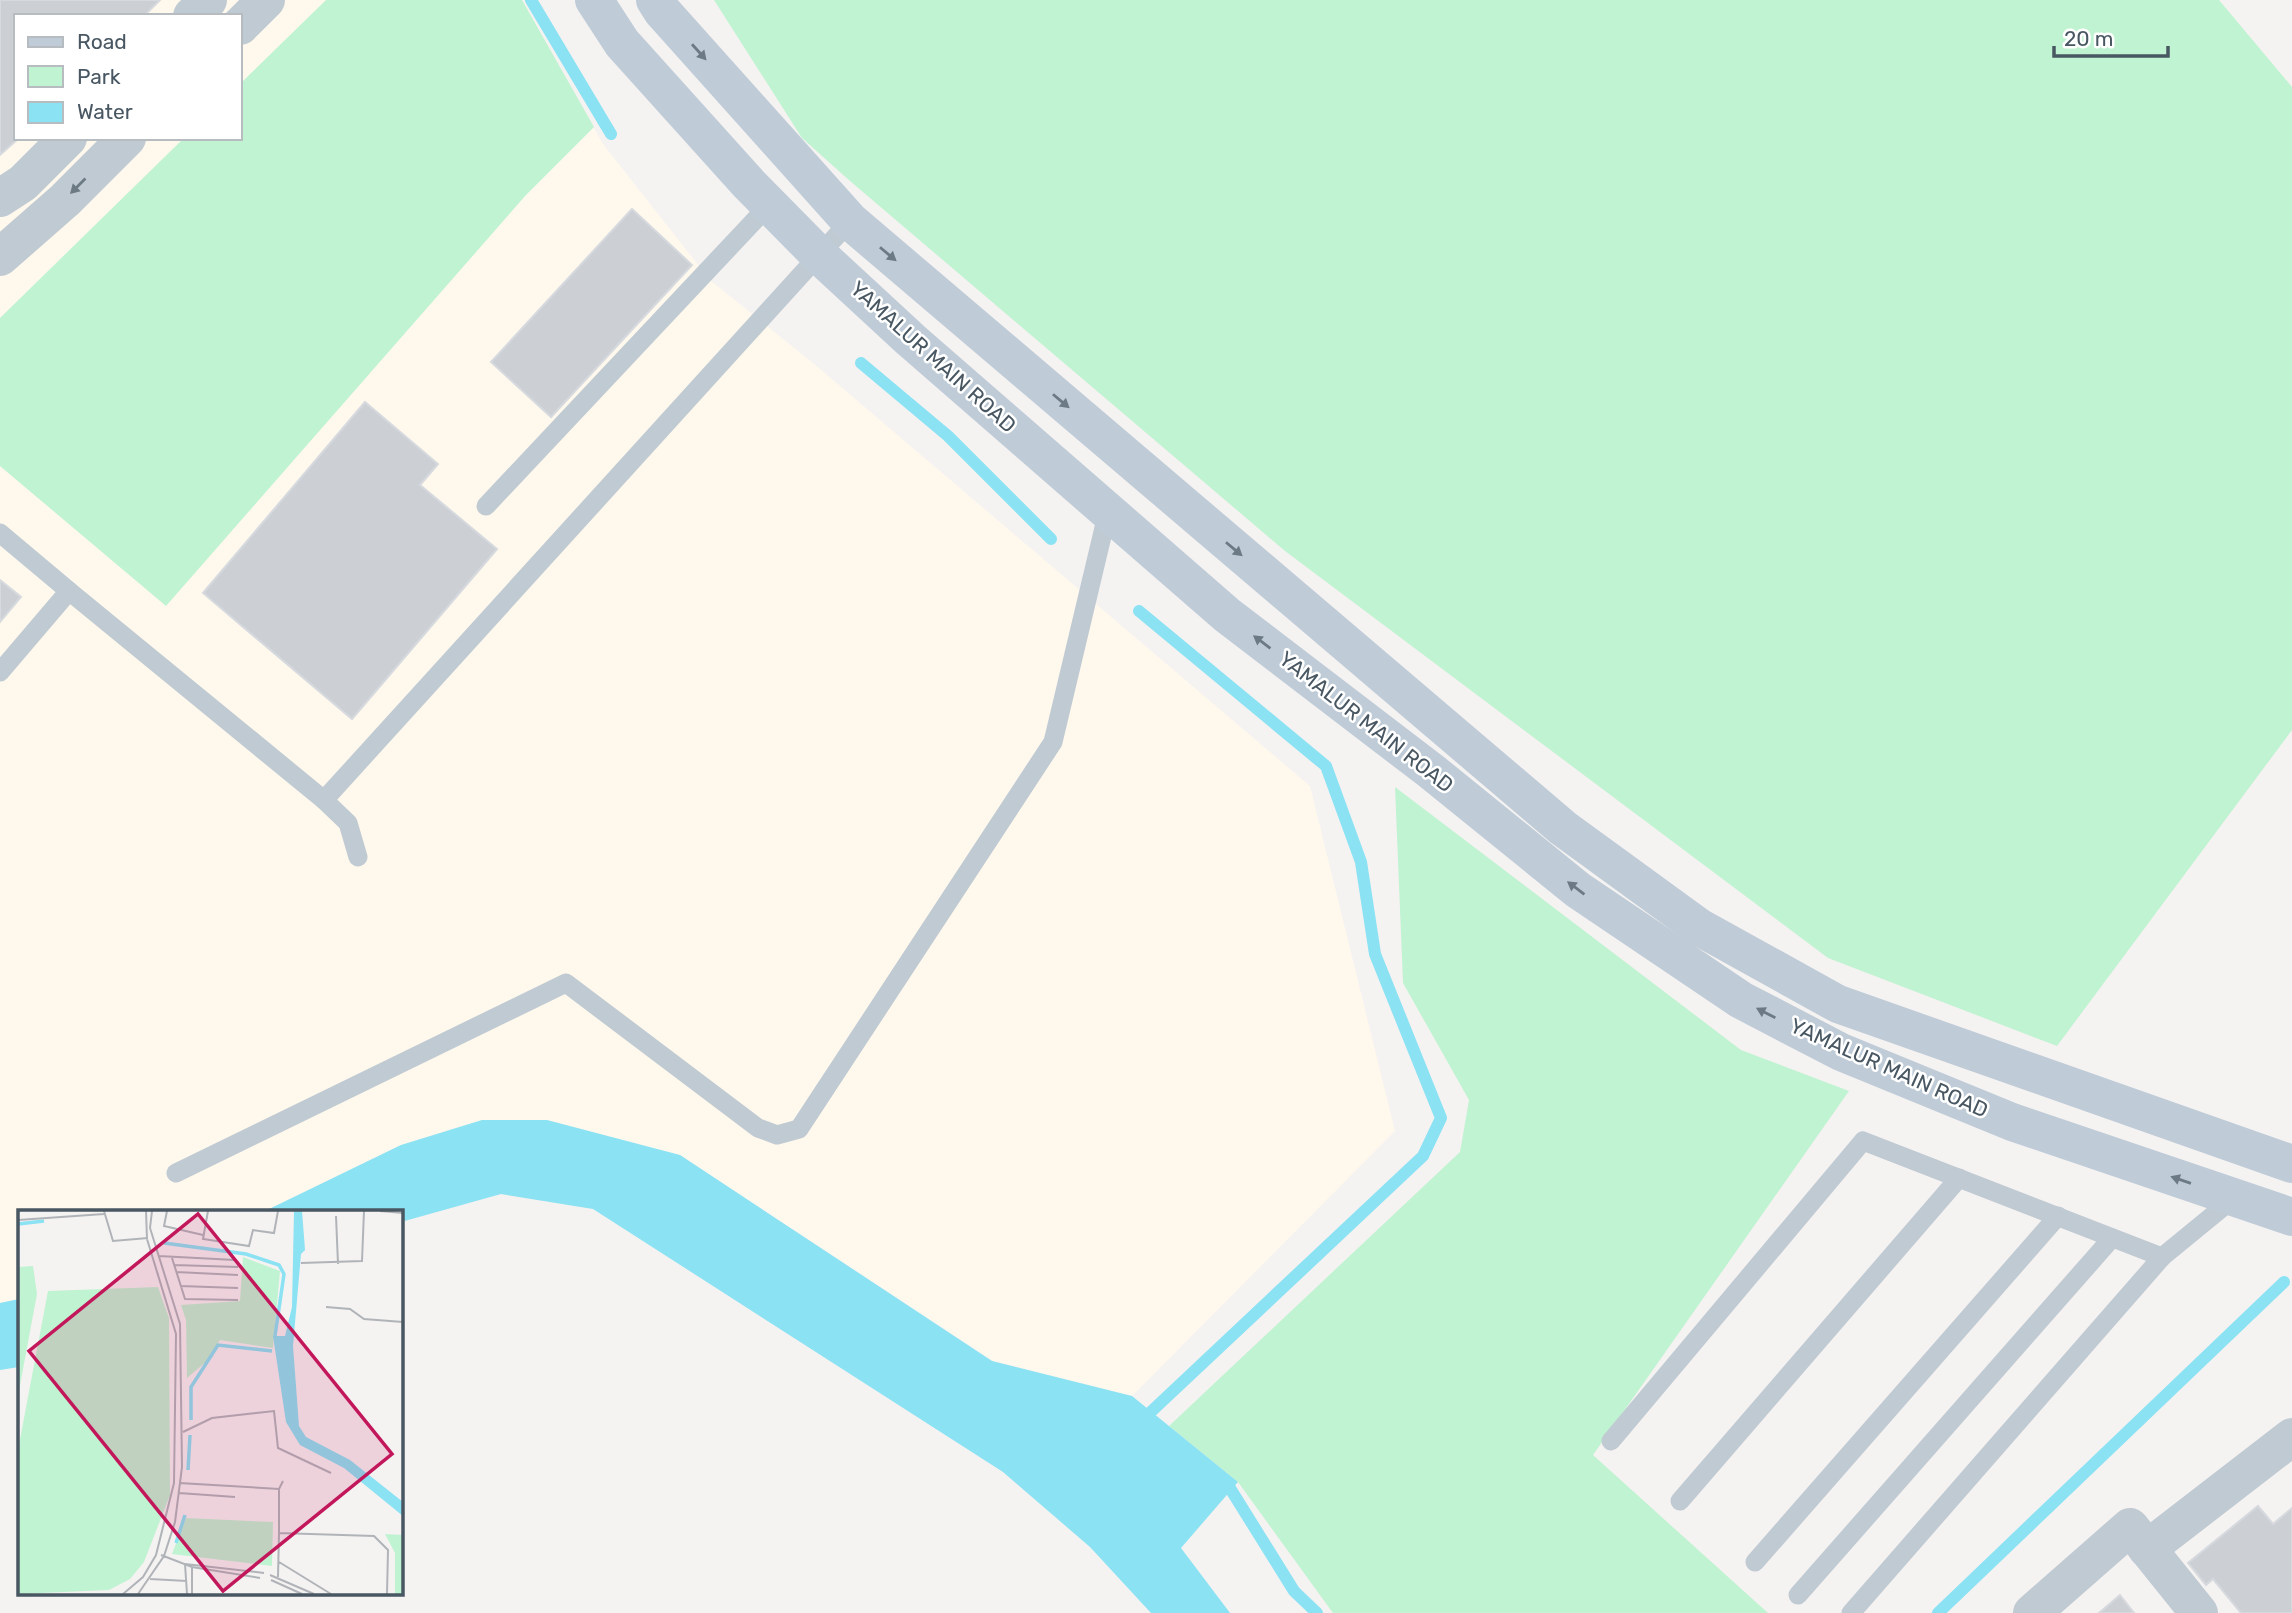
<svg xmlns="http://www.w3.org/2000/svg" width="2292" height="1613" font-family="Rubik,sans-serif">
<rect width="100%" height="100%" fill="#f5f2f2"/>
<path fill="#fef8ed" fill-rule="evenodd" d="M0,0H522L603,144L710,280L813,363L1310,786L1395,1131L1132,1396L993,1361L680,1155L401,1145L263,1212H19V1299L0,1303ZM16,16H240V138H16Z"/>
<g fill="#c0f3d1">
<path d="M326,0H522L594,127L526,195L166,606L0,466V318L184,138H240V84Z"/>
<path d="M714,0H2219L2292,87V730L2057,1046L1828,958L1285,551L850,181L802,138Z"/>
<path d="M1395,787L1741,1050L1849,1091L1593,1455L1768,1613H1333L1238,1482L1169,1426L1460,1152L1469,1100L1403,983Z"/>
</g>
<g fill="#8ae2f3">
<path d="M482,1120H547L680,1155L992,1361L1132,1396L1238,1482L1181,1548L1230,1613H1151L1090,1547L1003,1472L593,1209L501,1194L401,1222V1212H263L401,1145Z"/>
<path d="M19,1299V1367L0,1370V1303Z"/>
</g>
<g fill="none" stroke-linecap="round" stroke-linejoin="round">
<g stroke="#8ae2f3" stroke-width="12">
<path d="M531,0L611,134"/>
<path d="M861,363L948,436L1051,539"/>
<path d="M1139,611L1326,766L1361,862L1375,954L1441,1118L1423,1156L1139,1423"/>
<path d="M1222,1481L1228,1485L1294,1591L1317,1613"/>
<path d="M1938,1613L2284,1282"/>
</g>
</g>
<g fill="#ccd0d5" stroke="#d6d9de" stroke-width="2">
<path d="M0,0H160L144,16H16V138H19L0,155Z"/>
<path d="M632,209L692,265L551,417L491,362Z"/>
<path d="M365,402L438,464L420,485L497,549L352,719L203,593Z"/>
<path d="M0,580L21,597L0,622Z"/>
<path d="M2258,1506L2273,1524L2292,1508V1613H2241L2213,1579L2206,1585L2188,1563Z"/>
<path d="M2120,1595L2134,1613H2099Z"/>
</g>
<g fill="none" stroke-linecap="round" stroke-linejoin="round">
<g stroke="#c0cad2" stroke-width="19">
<path d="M486,506L770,204"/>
<path d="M0,533L69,591L0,672"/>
<path d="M69,591L324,800"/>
<path d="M358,857L348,823L324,800L850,221"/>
<path d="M176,1173L566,983L758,1128L777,1135L799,1129L1053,742L1108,511"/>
<path d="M1611,1441L1863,1141L2162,1257"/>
<path d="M1680,1501L1959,1178"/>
<path d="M1755,1562L2058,1216"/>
<path d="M1798,1595L2112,1238"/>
<path d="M1851,1613L2162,1257L2234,1198"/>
</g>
<g stroke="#c0cad2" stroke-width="38">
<path d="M192,16L208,0"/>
<path d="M240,26L266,0"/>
<path d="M0,198L23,183L68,138"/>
<path d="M0,257L65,200L127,138"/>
<path d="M2147,1549L2292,1437"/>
<path d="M2032,1613L2130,1527L2199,1613"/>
</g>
<g stroke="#bfccd7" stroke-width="38">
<path d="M594,0L622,43L749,184L819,255L911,340L1227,615L1431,771L1578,890L1741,1000L1841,1052L2012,1122L2292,1217"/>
<path d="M655,0L662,11L850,221L1563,828L1699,927L1838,1004L2292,1164"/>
</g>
</g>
<defs><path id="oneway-solid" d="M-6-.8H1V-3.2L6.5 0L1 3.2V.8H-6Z" transform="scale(1.75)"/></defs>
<g fill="#6c7a85">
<use href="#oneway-solid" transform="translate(699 52) rotate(48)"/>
<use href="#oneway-solid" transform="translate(888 254) rotate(40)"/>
<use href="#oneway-solid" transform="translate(1061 401) rotate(40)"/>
<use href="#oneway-solid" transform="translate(1234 549) rotate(40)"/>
<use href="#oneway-solid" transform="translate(1262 642) rotate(-143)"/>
<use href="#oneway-solid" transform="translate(1576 888) rotate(-143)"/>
<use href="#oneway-solid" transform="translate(1766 1013) rotate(-153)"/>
<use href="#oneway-solid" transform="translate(2181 1180) rotate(-161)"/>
</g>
<use fill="#6c7a84" href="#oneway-solid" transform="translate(78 186) rotate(135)"/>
<g text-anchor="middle" stroke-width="5" stroke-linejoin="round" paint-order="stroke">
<g font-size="21" fill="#485762" stroke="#fff">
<text transform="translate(933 357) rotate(42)" y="7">YAMALUR MAIN ROAD</text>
<text transform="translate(1366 722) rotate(38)" y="7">YAMALUR MAIN ROAD</text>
<text transform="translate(1889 1068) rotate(24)" y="7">YAMALUR MAIN ROAD</text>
</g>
</g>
<g transform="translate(18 1210)">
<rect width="385" height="385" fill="#f5f2f2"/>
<path d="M225,47L262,61L255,138L202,130L189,151L169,168L168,110L163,95L222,91ZM15,56L19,84L0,186V57ZM140,77L151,108L152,285L126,352L112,369L91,380L0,384V240L30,81ZM168,308L255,312L254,356L154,344ZM367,324L385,325V384H377V343Z" fill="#c0f3d1"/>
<path d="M276,1H284L287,40L283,44L275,136L281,216L288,227L332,250L385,292V306L326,258L282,235L268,212L255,126H267L274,97Z" fill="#8ae2f3"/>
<path fill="none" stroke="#8ae2f3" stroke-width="3.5" d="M0,14L26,11M146,33L228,44L261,55L266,64L257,126M173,210V177L200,135L254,141M170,260L172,225M158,333L167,305"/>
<path fill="none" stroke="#b0b4b8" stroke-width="2" d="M86,1L95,31L130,28M149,1L146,16L185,25M190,1L185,29L231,36L235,20L256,23L260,1M362,1L385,3M318,6L320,54M0,10L86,4M141,46L217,50M154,48L167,89L220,90M283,53L344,51L346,1M156,55L220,57M158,62L220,65M162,76L220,78M308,97L332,99L346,109L385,112M165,222L194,208L256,201L260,238L313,263M161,273L261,279L265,271M161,283L217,287M261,323V279M143,345L174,357L242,368M261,352L313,384M167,354L246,363M167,354L169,384M174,357V384M252,365L296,384M260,367L261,323L356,326L370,340L369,384M132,369L169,371M253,370L284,384M105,384L125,367L138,345L156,273L158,124L129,29L128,1M120,384L146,346L157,312L164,257L162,114L132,18L134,1"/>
<path fill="#c2185b" fill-opacity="0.15" stroke="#c2185b" stroke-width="3.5" d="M180,4L374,244L205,381L11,141Z"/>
<rect width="385" height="385" fill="none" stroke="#485762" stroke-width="3.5"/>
</g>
<rect x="14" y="14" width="228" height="126" fill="#ffffff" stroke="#b6bcc0" stroke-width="2"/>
<rect x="28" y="37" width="35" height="10" fill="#bfccd7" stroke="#b6bcc0" stroke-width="2"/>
<text x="77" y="49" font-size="21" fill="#485762">Road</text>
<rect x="28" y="66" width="35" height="21" fill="#c0f3d1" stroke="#b6bcc0" stroke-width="2"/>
<text x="77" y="84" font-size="21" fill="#485762">Park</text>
<rect x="28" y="102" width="35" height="21" fill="#8ae2f3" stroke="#b6bcc0" stroke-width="2"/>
<text x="77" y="119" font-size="21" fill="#485762">Water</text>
<path d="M2054 46v10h114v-10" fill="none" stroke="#485762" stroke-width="3.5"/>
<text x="2064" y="46" font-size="21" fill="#485762" stroke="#ffffff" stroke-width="5" paint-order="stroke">20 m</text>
</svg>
